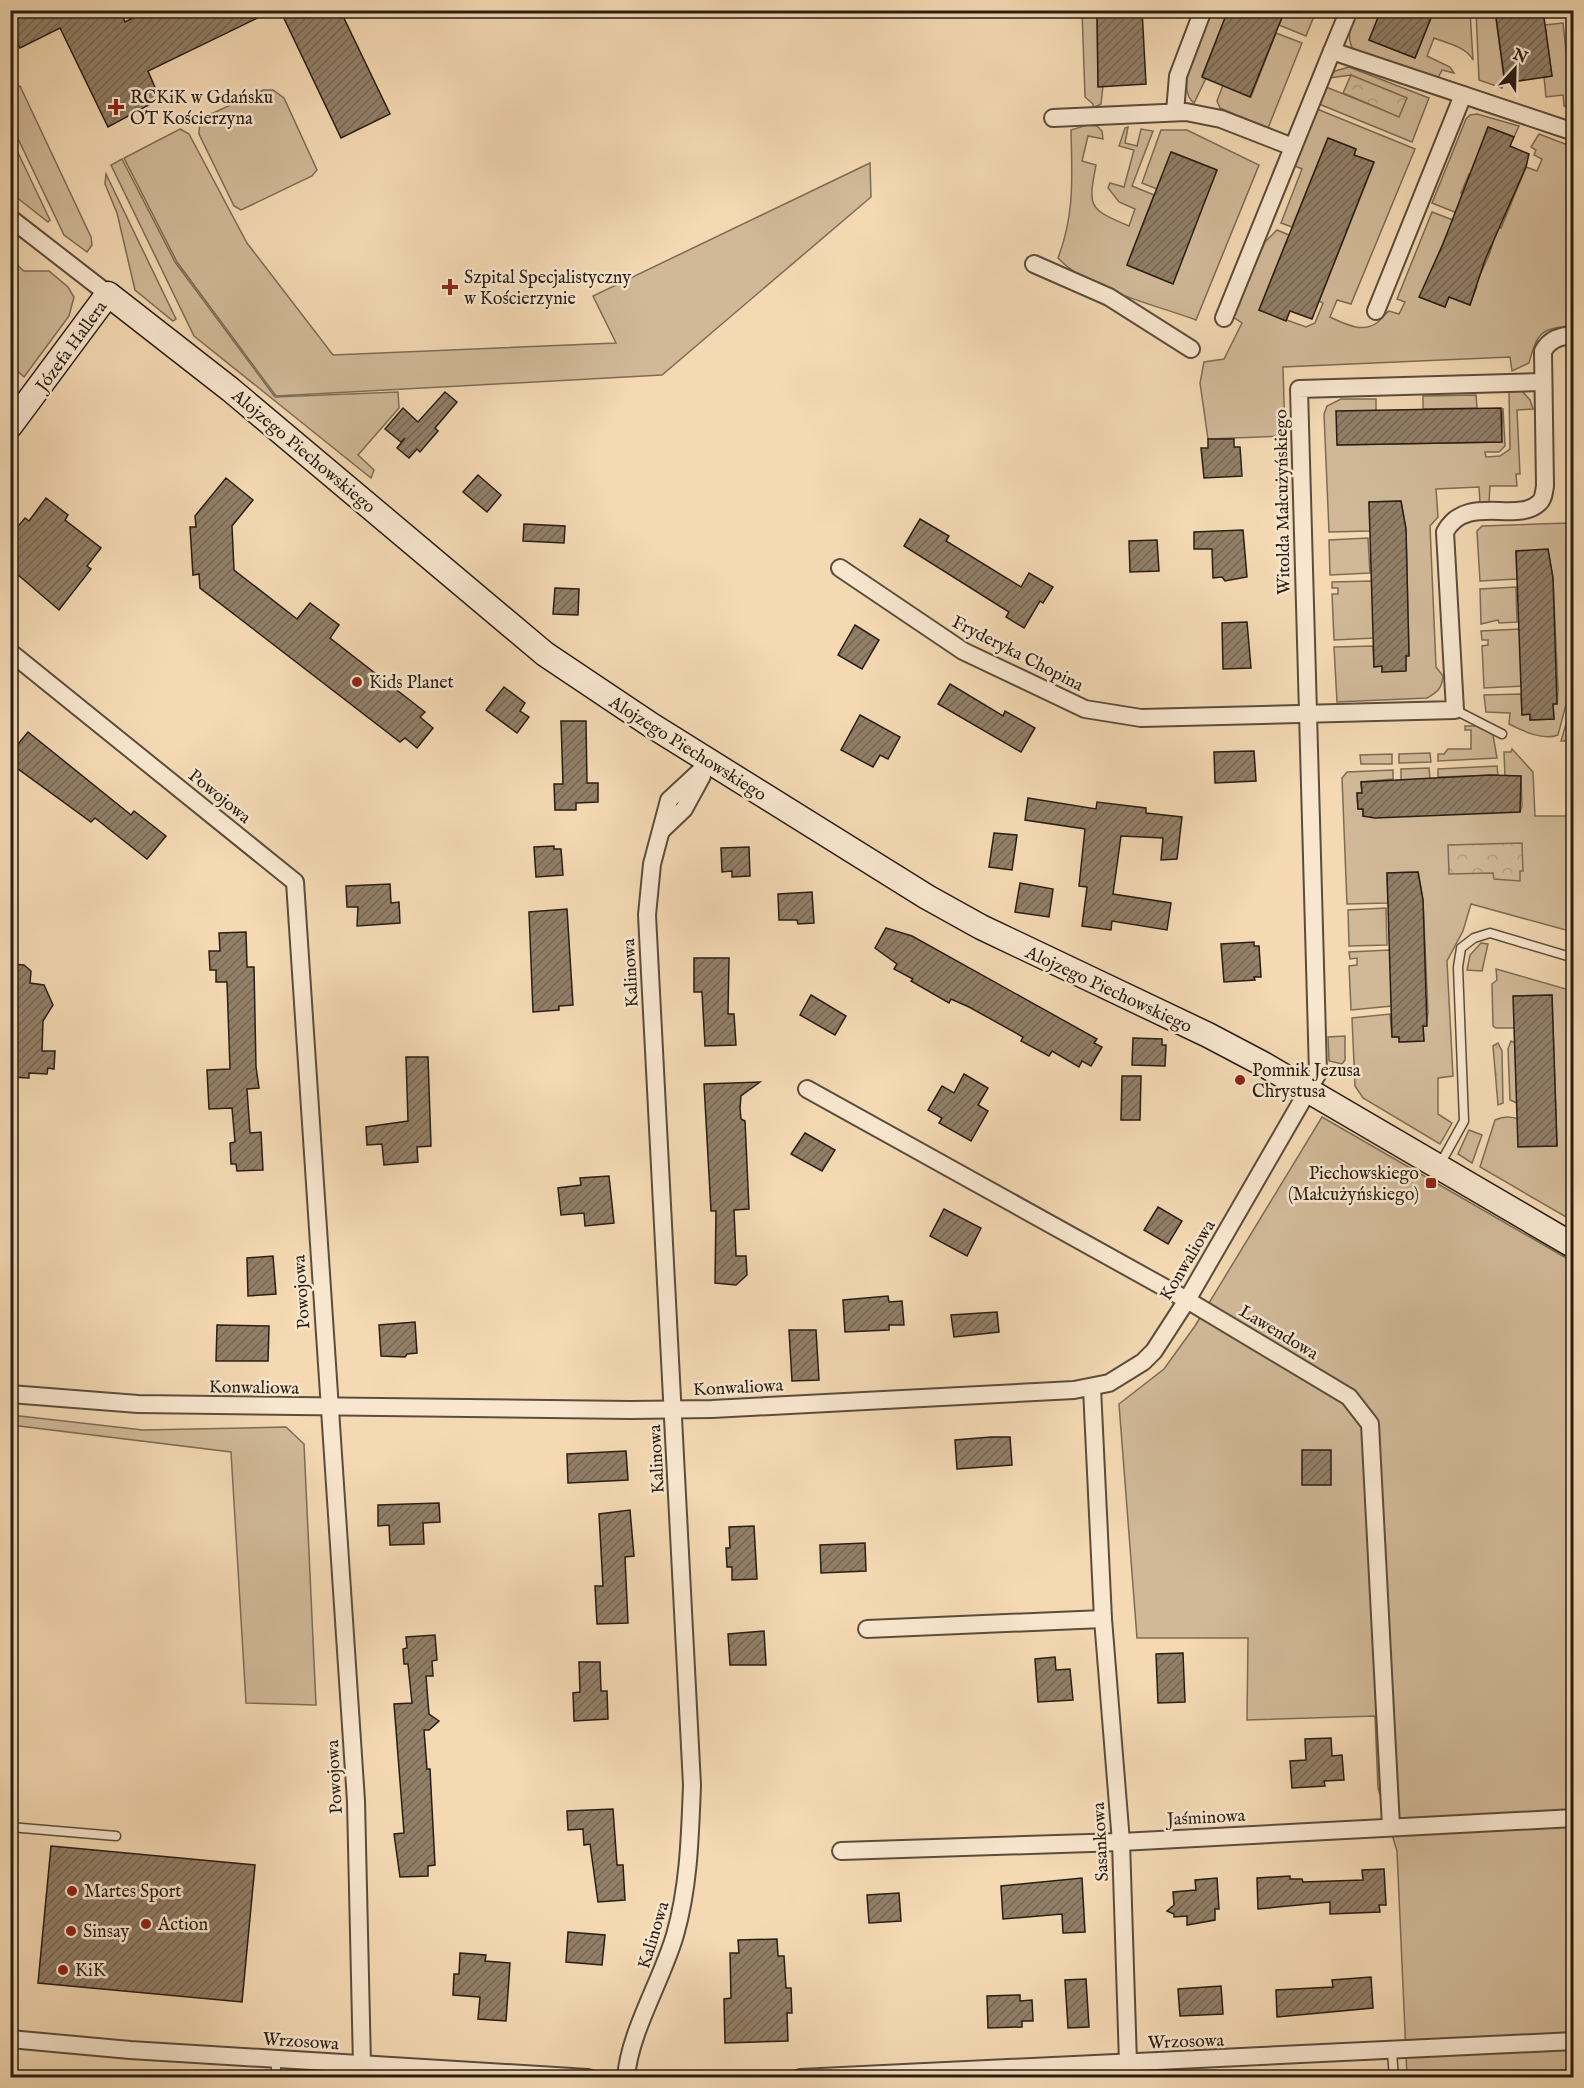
<svg xmlns="http://www.w3.org/2000/svg" width="1584" height="2088" font-family="'IM FELL English',serif">
<defs>
<pattern id="forest-crowns" width="20" height="18" patternUnits="userSpaceOnUse" patternTransform="scale(1.5)"><rect width="20" height="18" fill="#d1b998"/><path d="M2 6a3 3 0 1 1 6 0M12 15a3 3 0 1 1 6 0" fill="none" stroke="#b39f82"/></pattern>
<pattern id="building-hatch" width="6" height="6" patternUnits="userSpaceOnUse" patternTransform="scale(1.5)"><rect width="6" height="6" fill="#927f67"/><path d="M-1 1l2-2M0 6l6-6M5 7l2-2" fill="none" stroke="#776754"/></pattern>
</defs>
<rect width="100%" height="100%" fill="#f4d9b3"/>
<filter id="stains"><feTurbulence type="fractalNoise" baseFrequency=".00333" numOctaves="4"/><feColorMatrix values="0 0 0 0 .2 0 0 0 0 .09 0 0 0 0 .02 0 0 0 .5 -.17"/></filter>
<radialGradient id="worn" r=".72"><stop offset=".6" stop-color="#630" stop-opacity="0"/><stop offset="1" stop-color="#630" stop-opacity=".3"/></radialGradient>
<g fill="#d1b998" stroke="#7c6c56" stroke-width="1.5">
<path d="M1082,11H1097L1098,86H1103L1101,104L1093,108V104L1085,97Z"/>
<path d="M1210,11H1228L1202,76L1206,78L1194,103C1173,88 1203,31 1210,11Z"/>
<path d="M1285,11H1316L1306,36L1279,25Z"/>
<path d="M1357,11H1381L1369,40L1415,58L1434,11H1470L1473,60C1467,47 1446,43 1434,38L1427,56L1450,67L1454,73L1442,70L1436,82L1355,52C1344,38 1352,25 1357,11Z"/>
<path d="M1476,11H1495L1504,79L1502,88L1479,80Z"/>
<path d="M1563,23L1572,106H1564L1563,95L1546,97L1544,77L1552,76L1545,25Z"/>
<path d="M1276,33L1302,43L1268,128L1220,108L1217,101L1223,85L1251,97Z"/>
<path d="M1349,67L1429,98L1412,142L1319,104L1326,87L1399,116L1351,75L1329,78L1335,71Z"/>
<path d="M20,86L91,237L92,245L87,252L64,235L11,124V91Z"/>
<path d="M263,90H273L284,98L317,170L312,176L241,210L234,206L199,134L200,119Z"/>
<path d="M1317,109L1415,149L1351,304L1337,300L1330,317C1345,324 1363,334 1378,322C1382,318 1384,314 1389,311L1399,314L1405,302L1397,299L1432,212L1453,220L1420,297L1445,307L1449,297L1470,305L1477,286L1475,285C1483,267 1495,249 1495,226L1501,228L1526,167L1537,171L1542,159L1534,155L1536,150L1531,147L1539,134L1573,147V325C1540,330 1538,331 1529,363L1512,371L1510,357L1283,367L1285,436L1208,439L1200,383L1204,362L1224,359L1242,323L1233,317L1265,242L1277,230L1289,235L1259,310L1306,327L1315,323L1323,303L1319,301L1374,163L1354,155L1356,149L1328,138L1292,227L1281,223L1302,169L1295,166Z"/>
<path d="M1477,114L1519,126L1514,137L1488,127L1472,175L1469,174L1461,193L1464,195L1457,213L1432,203L1466,119L1470,115Z"/>
<path d="M1087,125L1097,126L1102,131L1103,139L1088,136L1082,161L1096,165C1088,207 1088,209 1129,226L1135,209L1119,202L1108,188L1110,183L1124,187L1134,150L1119,146L1125,128L1128,127L1125,143L1137,146L1141,129L1153,131L1132,186L1154,195L1127,265L1172,283L1217,170L1172,152L1157,189L1142,183L1161,130H1187L1259,165L1196,320C1156,305 1086,289 1058,258C1075,213 1072,177 1071,130Z"/>
<path d="M180,129L189,134L247,243L333,355L616,343L593,296L870,163L871,197L662,375L276,396L177,262L124,158Z"/>
<path d="M11,138L50,220L48,222L11,193Z"/>
<path d="M122,159L175,262L275,397L398,392L399,408L358,455L374,470L371,478L194,336L111,165Z"/>
<path d="M106,174L176,319L173,321L135,290L117,213L105,184Z"/>
<path d="M11,260L24,271H49L68,287L74,297L69,316L24,377L11,365Z"/>
<path d="M1522,391L1530,400L1533,409L1517,410L1520,474H1516L1517,486H1490L1489,502L1480,503L1479,487L1436,489L1438,517L1430,526L1436,667L1443,676C1442,688 1438,692 1427,698L1337,702L1334,647L1373,646L1374,667L1382,666V672L1406,670V656L1409,655L1406,529L1401,501L1369,502L1370,531L1329,532L1324,414L1327,406L1341,399H1376V410L1338,445L1501,442L1503,408L1505,446L1499,452H1485L1486,457L1500,456L1510,449L1509,392Z"/>
<path d="M1476,395L1477,408L1423,409V396Z"/>
<path d="M1568,523L1567,701L1558,735C1543,741 1523,731 1509,724L1510,713L1486,712L1484,695L1521,694L1522,715L1530,714V720L1554,719L1553,704H1557L1558,690L1553,578L1548,550L1516,551L1517,579L1480,581L1477,531L1482,526Z"/>
<path d="M1368,538L1370,573L1330,575L1329,540Z"/>
<path d="M1372,581L1374,638L1334,640L1332,594H1338V588H1332V582Z"/>
<path d="M1516,587L1517,622L1499,623L1498,620L1481,624L1480,589Z"/>
<path d="M1520,629L1523,686L1484,688L1482,646L1488,645V640H1482L1481,631Z"/>
<path d="M1573,655V741H1561L1573,700Z"/>
<path d="M1465,726H1479L1493,735L1497,758L1438,761V754H1444L1448,749H1471V730H1465Z"/>
<path d="M1512,749L1533,772L1535,816H1573V932L1471,904L1463,931L1447,961L1453,1076L1438,1078V1114L1452,1123L1440,1144L1363,1098L1355,1086L1352,1018L1390,1014L1392,1037H1399L1400,1042L1424,1041L1423,1026H1426L1428,1013L1423,900L1418,872L1387,873L1388,903L1347,904L1342,778L1347,772L1393,770V779L1361,782L1362,793H1357L1358,809H1363V816L1520,812L1522,806L1521,776L1505,777L1504,752H1511Z"/>
<path d="M1430,753L1431,762L1399,763V754Z"/>
<path d="M1392,754V764H1361L1360,755Z"/>
<path d="M1497,766L1498,775L1438,777V769Z"/>
<path d="M1429,768L1430,779L1401,781V769Z"/>
<path d="M1386,908L1387,945L1349,946L1348,910Z"/>
<path d="M1481,943L1488,944L1482,971L1467,970L1470,955Z"/>
<path d="M1390,950L1392,1006L1351,1010L1349,966L1357,965V958L1350,959L1349,952Z"/>
<path d="M1496,969L1573,991V1221L1480,1167L1495,1120C1520,1108 1538,1135 1557,1145L1552,995L1514,996L1515,1028H1496L1493,1026L1492,984L1497,980Z"/>
<path d="M1345,1036V1060L1342,1064L1329,1061L1328,1037Z"/>
<path d="M1511,1041L1515,1043L1517,1103L1510,1100L1508,1049Z"/>
<path d="M1322,1117L1573,1262V2077H1407L1397,1851L1378,1788L1375,1716L1247,1720L1248,1638H1137L1119,1404L1164,1369L1195,1326Z"/>
<path d="M1469,1130L1482,1135L1472,1163L1458,1154Z"/>
<path d="M11,1415L143,1430L286,1427L304,1444L316,1705L246,1703L231,1452L11,1425Z"/>
</g>
<g fill="url(#forest-crowns)" stroke="#7c6c56" stroke-width="1.5">
<path d="M1351,75L1407,98L1399,117L1343,93Z"/>
<path d="M1522,843L1523,871H1520V881L1494,879L1493,873L1449,874L1448,845Z"/>
<path d="M1498,1043L1502,1051L1503,1103L1498,1105L1493,1046Z"/>
</g>
<g fill="url(#building-hatch)" stroke="#281e14" stroke-width="1.5">
<path d="M10,10H120L125,22L148,10H274L148,71L160,99L108,127L60,28L20,48L10,29Z"/>
<path d="M280,10H340L390,114L341,138Z"/>
<path d="M1097,10H1142L1146,84L1098,87Z"/>
<path d="M1228,10H1285L1250,97L1202,77Z"/>
<path d="M1381,10H1434L1415,58L1369,40Z"/>
<path d="M1495,10H1543L1552,76L1505,83Z"/>
<path d="M1488,127L1514,137L1510,146L1529,154L1526,167L1485,260L1470,305L1449,297L1445,307L1419,297L1443,244Z"/>
<path d="M1328,138L1356,149L1354,155L1374,162L1312,319L1290,311L1286,321L1259,310Z"/>
<path d="M1171,152L1217,170L1173,284L1127,265Z"/>
<path d="M445,392L457,402L435,428L438,431L420,452L417,449L409,458L397,448L405,438L401,442L385,429L403,408L418,422Z"/>
<path d="M1501,408L1502,442L1337,445L1336,411Z"/>
<path d="M1208,439H1234V447H1240L1242,476L1204,478L1201,448H1208Z"/>
<path d="M478,475L501,495L487,512L463,492Z"/>
<path d="M226,478L253,500L232,526L234,570L297,619L310,603L339,625L330,638L425,712L420,717L433,728L417,748L405,738L400,742L200,588L199,574L193,575L190,527H196L195,516Z"/>
<path d="M46,498L68,515L65,520L101,548L87,566L91,569L59,610L10,568V536L25,518L29,521Z"/>
<path d="M1401,501L1406,529L1409,656H1406V671L1382,672V666L1374,667L1369,502Z"/>
<path d="M920,519L949,536L946,541L1021,587L1029,573L1053,587L1043,603L1040,601L1024,628L1006,617L1009,612L904,546Z"/>
<path d="M524,524L565,526L564,543L523,541Z"/>
<path d="M1243,530L1247,577L1225,581L1222,577L1213,578L1212,549H1194V532Z"/>
<path d="M1157,540L1159,571L1130,572L1129,541Z"/>
<path d="M1548,549L1553,578L1557,704H1553L1554,719L1530,720V714L1522,715L1516,551Z"/>
<path d="M555,588L579,589L578,615L553,614Z"/>
<path d="M1247,622L1251,668L1223,669L1222,623Z"/>
<path d="M855,625L879,640L862,669L838,655Z"/>
<path d="M950,684L1003,716L1005,711L1035,728L1021,752L938,704Z"/>
<path d="M504,687L525,703L520,711L529,717L517,733L486,710Z"/>
<path d="M860,715L900,737L888,759L880,755L873,767L841,750Z"/>
<path d="M561,721H586L587,783H598V802L576,803V810H555L554,784H563Z"/>
<path d="M28,732L131,815L134,811L166,836L147,859L95,818L91,822L10,763V754Z"/>
<path d="M1254,751L1256,781L1215,783L1214,752Z"/>
<path d="M1490,775L1521,776L1520,812L1375,818L1363,816V809H1358L1357,793H1362L1361,782Z"/>
<path d="M1028,798L1096,809L1097,802L1146,808V813L1182,817L1177,859L1161,860L1163,838L1121,836L1113,894L1171,903L1167,930L1112,921L1111,930L1082,926L1087,887L1079,886L1085,829L1025,820Z"/>
<path d="M994,833L1017,835L1012,870L989,867Z"/>
<path d="M554,846V849H561L563,875L536,877L534,847Z"/>
<path d="M749,847L750,876L732,877V871L722,872L721,848Z"/>
<path d="M1418,872L1423,900L1427,1026H1423L1424,1041L1399,1042V1037H1392L1387,873Z"/>
<path d="M1020,883L1053,889L1049,917L1015,912Z"/>
<path d="M390,884L391,903L399,902L400,923L357,926L358,907H347L346,886Z"/>
<path d="M812,892L814,923L798,924L797,920H779L778,894Z"/>
<path d="M567,909L573,1005L559,1006V1010L533,1012L529,912Z"/>
<path d="M886,928L912,936L1097,1039L1094,1043L1102,1047L1091,1066L1082,1061L1079,1067L1052,1051L1049,1056L1021,1041L1023,1037L969,1007L951,999L949,1003L911,981L913,979L894,969L897,964L875,948Z"/>
<path d="M246,932L247,967H254L256,1067L259,1088L247,1089L250,1133L261,1132L263,1170L237,1171L236,1164H231L230,1143L235,1142L232,1108L209,1109L207,1070L230,1069L227,982H216V970H210L209,951H220L219,933Z"/>
<path d="M1254,942V946H1259L1261,977H1254L1255,980L1224,982L1221,944Z"/>
<path d="M694,958H729L728,1014H734L736,1045L705,1046L702,992H694Z"/>
<path d="M10,964L24,965L31,971L30,983L44,985L53,1005L43,1021L42,1051H55L54,1069L48,1068L47,1074L29,1073V1078L10,1077Z"/>
<path d="M811,995L846,1016L835,1035L800,1015Z"/>
<path d="M1552,995L1557,1146L1518,1147L1513,996Z"/>
<path d="M1133,1038L1162,1039V1045H1166L1165,1066L1132,1065Z"/>
<path d="M406,1057H428L431,1146L417,1147L418,1162L384,1165L382,1144L367,1145L366,1127L408,1121Z"/>
<path d="M964,1074L988,1088L978,1105L988,1111L971,1141L939,1123L942,1118L928,1110L942,1086L954,1093Z"/>
<path d="M1122,1076H1141L1140,1120H1121Z"/>
<path d="M760,1082L741,1096L740,1108L741,1119L745,1121L749,1209L734,1210L736,1256H746L747,1275L736,1285L715,1283L716,1211H711L704,1084Z"/>
<path d="M805,1133L835,1150L822,1171L791,1154Z"/>
<path d="M609,1176L614,1223L585,1226L584,1213L561,1215L558,1188L581,1185L580,1178Z"/>
<path d="M1158,1207L1182,1221L1168,1244L1144,1230Z"/>
<path d="M944,1209L981,1228L967,1256L930,1236Z"/>
<path d="M273,1256L276,1294L248,1296L247,1258Z"/>
<path d="M888,1296L889,1302L902,1301L904,1325H889V1330L845,1332L843,1300Z"/>
<path d="M997,1312L999,1332L954,1337L951,1315Z"/>
<path d="M415,1322L417,1353L407,1354L405,1357L381,1356L379,1325Z"/>
<path d="M217,1325L269,1326L268,1361H216Z"/>
<path d="M789,1330H816L819,1380L792,1381Z"/>
<path d="M991,1437H1010L1012,1465L957,1469L955,1440Z"/>
<rect x="1302" y="1450" width="29" height="35"/>
<path d="M626,1451L628,1480L568,1483L567,1454Z"/>
<path d="M439,1503L440,1522L423,1523L424,1544L390,1545L389,1525L378,1526V1505Z"/>
<path d="M630,1510L634,1556L625,1557L628,1623L597,1624L595,1586H603L599,1514Z"/>
<path d="M754,1526L757,1579L732,1580V1567H727L726,1548H730L729,1527Z"/>
<path d="M865,1543L866,1571L821,1573L820,1545Z"/>
<path d="M764,1631L766,1665H730L728,1634Z"/>
<path d="M435,1635L437,1660L432,1661L433,1676H426L429,1714L439,1721L429,1730H424L427,1769H430L435,1865L428,1866V1876L400,1877L394,1834L404,1833L394,1704L412,1703L408,1664H404L403,1649L407,1648L406,1637Z"/>
<path d="M1183,1653L1185,1702L1158,1703L1156,1654Z"/>
<path d="M1055,1657L1056,1670L1070,1669L1073,1700L1038,1702L1035,1659Z"/>
<path d="M579,1662H600L601,1691H607L608,1719L574,1721L573,1693L580,1692Z"/>
<path d="M1331,1738L1332,1756L1342,1755L1344,1780L1324,1781L1325,1786L1292,1788L1290,1761L1306,1760L1305,1739Z"/>
<path d="M613,1809L617,1865H623L625,1900L598,1902L590,1844L584,1845L583,1829L568,1830L567,1811Z"/>
<path d="M51,1846L255,1865L242,2002L38,1983Z"/>
<path d="M1384,1869L1386,1905H1379L1380,1912L1330,1914V1902L1258,1909L1257,1878L1290,1876V1879H1302L1303,1882L1363,1880L1362,1870Z"/>
<path d="M1082,1878L1085,1932L1063,1933L1062,1914L1003,1919L1001,1886Z"/>
<path d="M1217,1878L1219,1909H1215V1920L1187,1925V1916L1174,1917V1914L1167,1911L1174,1905L1173,1892L1196,1890L1195,1880Z"/>
<path d="M899,1893L901,1921L869,1923L867,1895Z"/>
<path d="M568,1932L605,1935L602,1965L566,1962Z"/>
<path d="M777,1939L778,1956H784L786,1988H791L792,2013H787L788,2041L725,2043L724,1999L731,1998L730,1953H739L738,1940Z"/>
<path d="M460,1953L486,1955L485,1961L510,1963L506,2021L478,2019L480,1997L453,1995L454,1974H459Z"/>
<path d="M1371,1977L1373,2008L1277,2017L1276,1990L1333,1987L1332,1980Z"/>
<path d="M1086,1979L1089,2027L1068,2028L1065,1980Z"/>
<path d="M1221,1986L1223,2014L1180,2016L1178,1989Z"/>
<path d="M1020,1995V2001L1032,2000L1033,2021H1022V2027L988,2028L987,1996Z"/>
</g>
<g fill="none" stroke-linecap="round" stroke-linejoin="round">
<defs>
<g id="lane">
<path d="M1455,710L1502,734"/>
<path d="M1439,1166L1464,1121L1458,967L1461,948L1474,938L1490,933L1574,958"/>
<path d="M10,1827L116,1836"/>
<path d="M1392,2052L1394,2078"/>
<path d="M275,2059L277,2078"/>
</g>
<g id="street">
<path d="M1349,10L1332,51L1574,132"/>
<path d="M1175,112L1178,76L1203,10"/>
<path d="M1053,118L1186,112L1221,119L1293,147"/>
<path d="M10,218L108,294"/>
<path d="M1034,264L1109,297L1191,349"/>
<path d="M1376,311L1463,95"/>
<path d="M1224,318L1332,51"/>
<path d="M840,568L963,651L1085,709L1141,718L1455,710L1445,532C1466,493 1517,524 1539,503C1544,499 1544,491 1545,486L1543,351C1550,339 1560,336 1574,335"/>
<path d="M10,652L295,882L356,1801L362,2065"/>
<path d="M662,830L684,809L702,776"/>
<path d="M807,1089L1187,1300L1349,1397L1370,1424L1391,1826"/>
<path d="M1092,1388L1103,1619L1121,1842L1128,2063"/>
<path d="M10,1394L138,1404L630,1410L712,1409L1074,1390L1109,1383L1143,1362L1154,1351L1187,1300L1318,1073L1299,389L1542,382"/>
<path d="M867,1629L1103,1619"/>
<path d="M841,1851L1121,1842L1574,1818"/>
<path d="M10,2039L130,2050L588,2078"/>
<path d="M626,2078C629,2033 662,1980 675,1935C689,1886 690,1836 692,1785L647,915L652,864L669,800L710,762"/>
<path d="M800,2078L1574,2041"/>
</g>
<path id="secondary" d="M10,426L108,294L231,390L545,654L651,725L927,897L981,927L1208,1035L1263,1064L1574,1246"/>
</defs>
<use href="#lane" stroke="#5b4d3c" stroke-width="11"/>
<use href="#street" stroke="#5b4d3c" stroke-width="20"/>
<use href="#secondary" stroke="#281e14" stroke-width="27"/>
<use href="#lane" stroke="#f8e6ce" stroke-width="8"/>
<use href="#street" stroke="#f8e6ce" stroke-width="16"/>
<use href="#secondary" stroke="#f8e6ce" stroke-width="24"/>
</g>
<g fill="#8f2418" stroke="#f8e6ce" stroke-width="2">
<path d="M113 98h6v6h6v6h-6v6h-6v-6h-6v-6h6z"/>
<path d="M447 278h6v6h6v6h-6v6h-6v-6h-6v-6h6z"/>
<circle cx="357" cy="682" r="6"/>
<circle cx="1240" cy="1080" r="6"/>
<rect x="1425" y="1177" width="12" height="12" rx="3"/>
<circle cx="72" cy="1891" r="6"/>
<circle cx="146" cy="1924" r="6"/>
<circle cx="71" cy="1931" r="6"/>
<circle cx="63" cy="1970" r="6"/>
</g>
<g text-anchor="middle" stroke-width="5" stroke-linejoin="round" paint-order="stroke">
<g font-size="18" fill="#281e14" stroke="#f8e6ce" text-anchor="start">
<text x="130" y="103">RCKiK w Gdańsku<tspan x="130" dy="21">OT Kościerzyna</tspan></text>
<text x="464" y="283">Szpital Specjalistyczny<tspan x="464" dy="21">w Kościerzynie</tspan></text>
<text x="369" y="688">Kids Planet</text>
<text x="1252" y="1076">Pomnik Jezusa<tspan x="1252" dy="21">Chrystusa</tspan></text>
<text x="1419" y="1179" text-anchor="end">Piechowskiego<tspan x="1419" dy="21">(Małcużyńskiego)</tspan></text>
<text x="84" y="1897">Martes Sport</text>
<text x="158" y="1930">Action</text>
<text x="83" y="1937">Sinsay</text>
<text x="75" y="1976">KiK</text>
</g>
<g font-size="18" fill="#281e14" stroke="#f8e6ce">
<text transform="translate(71 346) rotate(-54)" y="6">Józefa Hallera</text>
<text transform="translate(304 451) rotate(40)" y="6">Alojzego Piechowskiego</text>
<text transform="translate(1282 502) rotate(-91)" y="6">Witolda Małcużyńskiego</text>
<text transform="translate(1018 653) rotate(27)" y="6">Fryderyka Chopina</text>
<text transform="translate(688 748) rotate(32)" y="6">Alojzego Piechowskiego</text>
<text transform="translate(220 796) rotate(39)" y="6">Powojowa</text>
<text transform="translate(630 973) rotate(-93)" y="6">Kalinowa</text>
<text transform="translate(1109 989) rotate(25)" y="6">Alojzego Piechowskiego</text>
<text transform="translate(1187 1260) rotate(-59)" y="6">Konwaliowa</text>
<text transform="translate(301 1292) rotate(-94)" y="6">Powojowa</text>
<text transform="translate(1279 1332) rotate(31)" y="6">Lawendowa</text>
<text transform="translate(254 1387) rotate(1)" y="6">Konwaliowa</text>
<text transform="translate(738 1387) rotate(-3)" y="6">Konwaliowa</text>
<text transform="translate(656 1459) rotate(-93)" y="6">Kalinowa</text>
<text transform="translate(334 1777) rotate(-93)" y="6">Powojowa</text>
<text transform="translate(1206 1817) rotate(-3)" y="6">Jaśminowa</text>
<text transform="translate(1100 1842) rotate(-93)" y="6">Sasankowa</text>
<text transform="translate(653 1935) rotate(-73)" y="6">Kalinowa</text>
<text transform="translate(301 2041) rotate(4)" y="6">Wrzosowa</text>
<text transform="translate(1186 2041) rotate(-2)" y="6">Wrzosowa</text>
</g>
</g>
<rect width="1584" height="2088" fill="none" stroke="#f4d9b3" stroke-width="36"/>
<rect x="12" y="12" width="1560" height="2064" fill="none" stroke="#281e14" stroke-width="3"/>
<rect x="18" y="18" width="1548" height="2052" fill="none" stroke="#281e14" stroke-width="1.5"/>
<g transform="translate(1515 69) rotate(22)" stroke="#f8e6ce" stroke-width="4.5" paint-order="stroke">
<path d="M0-4.5L10 22L0 15L-10 22Z" fill="#281e14"/>
<text y="-9" font-size="16" font-weight="bold" text-anchor="middle" fill="#281e14">N</text>
</g>
<rect width="100%" height="100%" filter="url(#stains)"/>
<rect width="100%" height="100%" fill="url(#worn)"/>
</svg>
